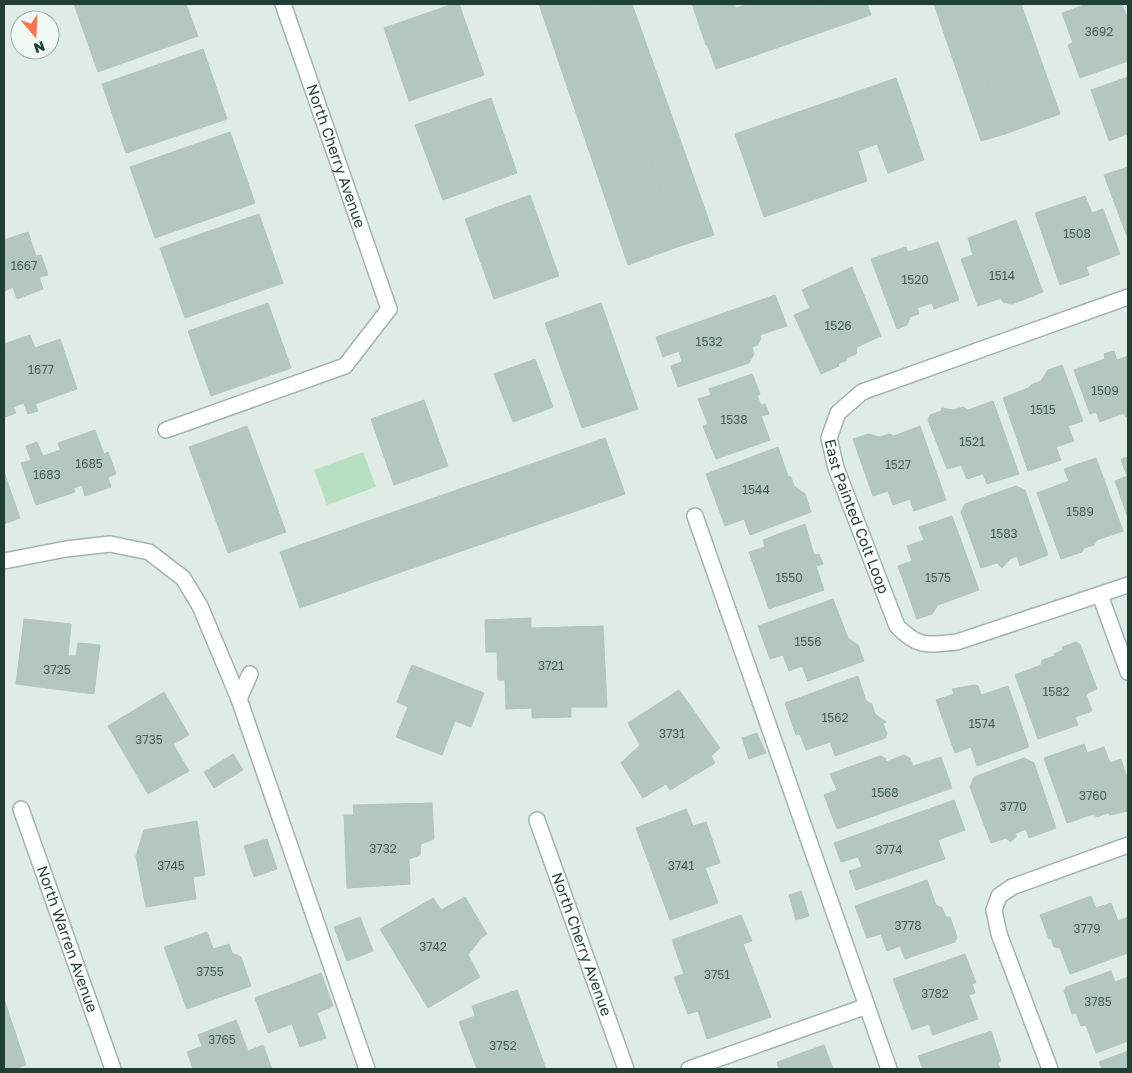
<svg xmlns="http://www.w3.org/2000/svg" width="1132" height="1073" font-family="'Golos Text',sans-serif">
<rect width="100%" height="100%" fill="#dfece6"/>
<path fill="#b6e0c1" d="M363,452L376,487L327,505L314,470Z"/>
<g fill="#b4c7bf" stroke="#b1c6bd">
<path d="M74,4H186L198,36L98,72Z"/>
<path d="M453,4H459L484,75L409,101L384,28Z"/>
<path d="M539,4H596L680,246L628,265Z"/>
<path d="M597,4H632L714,235L680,246Z"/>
<path d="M692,4H734L736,8L749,4H822L706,45Z"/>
<path d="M822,4H867L871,15L716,69L707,44Z"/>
<path d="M934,4H962L1005,134L981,141Z"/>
<path d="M962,4H1021L1060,114L1005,134Z"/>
<path d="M1087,4H1122L1128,21V61L1080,78L1068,45L1073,43L1062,13Z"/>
<path d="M203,49L227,119L126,153L102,84Z"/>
<path d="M1128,77V138L1127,134L1109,141L1091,90Z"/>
<path d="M896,78L907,109L746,165L735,134Z"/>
<path d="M491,98L517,173L443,200L415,125Z"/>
<path d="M907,109L924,160L888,173L877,144L858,151L867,181L764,217L746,165Z"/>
<path d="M230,132L255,203L155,238L130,167Z"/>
<path d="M1128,167V239L1104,175Z"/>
<path d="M530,195L559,276L494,299L465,219Z"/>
<path d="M1085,196L1092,213L1103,209L1120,254L1086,267L1089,275L1060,285L1035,213Z"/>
<path d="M259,214L283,283L185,318L160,248Z"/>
<path d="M1016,220L1043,292L1012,304L1003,302L1001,298L978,306L961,259L973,255L968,238Z"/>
<path d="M28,232L36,256L41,255L48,275L39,277L43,289L17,299L13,287L5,291L4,288V240Z"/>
<path d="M938,242L959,300L934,309L932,303L917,308L919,314L910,317L907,325L897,329L871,259L906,247L908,252Z"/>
<path d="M852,267L881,336L857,347L856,354L846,358L847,360L838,364L839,366L821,374L794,315L810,308L802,290Z"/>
<path d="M775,295L787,326L760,335L761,338L758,345L752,347L754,354L749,363L678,387L671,366L682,362L679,351L663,357L656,337Z"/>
<path d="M268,303L291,368L211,396L188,331Z"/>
<path d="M601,303L638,409L582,428L545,323Z"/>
<path d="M30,335L35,348L60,339L77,389L35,404L38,411L28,414L4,352V344Z"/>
<path d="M1114,351L1117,360L1128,356V417H1126L1124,413L1100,422L1096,412L1090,414L1074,370L1105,359L1104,354Z"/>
<path d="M4,352L24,403L13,407L16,413L5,417Z"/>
<path d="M535,359L553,407L513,422L494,374Z"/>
<path d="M1062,365L1083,421L1068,426L1074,441L1056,447L1061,460L1028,471L1003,398L1028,388L1031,385L1041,381L1048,370Z"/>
<path d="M752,374L760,394L757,396L761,405L765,404L769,414L761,416L770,440L716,459L703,426L708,424L698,399L711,395L709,389Z"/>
<path d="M424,400L448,466L394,485L371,419Z"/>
<path d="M993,401L1019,474L987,484L983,474L967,479L961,465L947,469L928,420L930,415L941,411L942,408L953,410L963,407L968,410Z"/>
<path d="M247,426L286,532L228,553L189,447Z"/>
<path d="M920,426L946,500L914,511L910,499L893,505L888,491L873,496L853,439L868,434L880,437L889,434L894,436Z"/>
<path d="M95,430L104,454L108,452L116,474L108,477L111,487L85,496L82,485L73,488L58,443Z"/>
<path d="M605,438L625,494L516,532L497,476Z"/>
<path d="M37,442L43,456L60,450L75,492L36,505L21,463L31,460L26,446Z"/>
<path d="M778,447L788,476L791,477L794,486L805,494L811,512L750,535L744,519L725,526L706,474Z"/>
<path d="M1128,457V518L1115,481L1127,476L1121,459Z"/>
<path d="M1096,458L1123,531L1097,540L1094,545L1084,548L1082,552L1061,559L1037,493L1069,481L1064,469Z"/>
<path d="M4,472L20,518L4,524Z"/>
<path d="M497,476L516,532L407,570L388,514Z"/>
<path d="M1016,486L1025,490L1048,555L1020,566L1017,556L1010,559L1002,568L997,563L981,568L961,512L965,504Z"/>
<path d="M388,514L407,570L300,608L280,552Z"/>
<path d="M952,516L979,590L938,605L932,614L917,619L898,566L912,561L907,546L924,540L919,527Z"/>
<path d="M805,524L814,555L819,554L823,564L816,566L824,590L769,609L749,552L765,547L763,540Z"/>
<path d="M833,599L848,638L858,645L864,661L808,681L802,666L789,671L783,655L770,659L758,626Z"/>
<path d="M531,618V628L603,626L607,707H571V717L532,718V708L506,709L505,680H498L497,652H486L485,620Z"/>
<path d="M24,619L71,624L68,656H76L78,643L100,645L94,694L16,684Z"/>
<path d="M1076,642L1080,644L1097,689L1086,694L1092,711L1075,717L1078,725L1038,739L1015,675L1041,665L1042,660L1055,656L1054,654L1063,650L1062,647Z"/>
<path d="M412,665L484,693L471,727L455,721L442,755L396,737L408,707L397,702Z"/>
<path d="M858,676L866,701L872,704L875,714L886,722L883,724L887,733L885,738L835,756L830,742L806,750L800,734L796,735L785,703Z"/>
<path d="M974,685L978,686L981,695L1008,686L1029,747L977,766L971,747L955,753L936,700L954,694L952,689Z"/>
<path d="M679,690L720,748L711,756L715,763L670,790L666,784L643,798L621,763L640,745L628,723Z"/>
<path d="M164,692L189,735L173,744L189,771L148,794L108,726Z"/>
<path d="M757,733L766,753L749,759L742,738Z"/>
<path d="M1084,744L1087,753L1104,747L1110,763L1121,759L1128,781V811L1110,815L1108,813L1097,817L1093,814L1067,823L1044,758Z"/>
<path d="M233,754L243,770L214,788L204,772Z"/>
<path d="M904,755L910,758L913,766L941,757L952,788L837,829L824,795L837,790L830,774L880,756L885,758L886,762Z"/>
<path d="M1024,758L1034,763L1056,828L1029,838L1026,829L1014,834L1017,836L1010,842L1006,838L991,843L970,787L974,777Z"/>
<path d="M954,800L965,830L938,840L945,859L856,890L849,871L862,867L858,857L841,862L834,843Z"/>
<path d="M432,803L434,839L421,844L420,855L409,859L410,884L347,888L344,815H354L353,805Z"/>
<path d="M686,809L693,826L706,822L720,863L705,868L718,903L670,920L636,828Z"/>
<path d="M197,821L205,875L193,877L196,899L146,907L136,856L144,830Z"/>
<path d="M267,839L277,869L254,877L244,846Z"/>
<path d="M927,880L936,905L942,908L946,917H950L957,937L955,942L905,959L900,946L887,951L881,934L867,938L855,906Z"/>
<path d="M801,891L809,916L796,920L789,895Z"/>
<path d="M1091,896L1096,908L1111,903L1118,921L1128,917V953L1070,974L1060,948L1054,947L1051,938L1049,939L1040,915Z"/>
<path d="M465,897L487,934L481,938L468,955L480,977L428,1008L380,929L433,898L441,910Z"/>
<path d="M741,915L752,941L743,944L771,1017L707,1039L698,1011L688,1014L674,977L684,974L672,940Z"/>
<path d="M360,917L373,951L347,961L334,927Z"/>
<path d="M207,932L213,949L229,944L232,953L241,957L251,986L187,1009L164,947Z"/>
<path d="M965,954L976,983L972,984L975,993L969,995L978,1019L933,1035L929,1024L912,1030L893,979Z"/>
<path d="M1111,971L1115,982L1128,977V1041L1096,1053L1086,1025L1081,1026L1076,1013L1072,1014L1064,991L1066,987Z"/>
<path d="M321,973L333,1006L317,1013L326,1038L300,1047L292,1024L268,1033L255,998Z"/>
<path d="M517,990L546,1069H477L459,1022L475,1016L472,1006Z"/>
<path d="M4,999L26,1065L13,1069H4Z"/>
<path d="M236,1020L248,1051L263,1045L272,1069H193L187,1052L202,1046L198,1035Z"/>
<path d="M991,1031L1001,1061L998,1063L1000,1069H923L918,1056Z"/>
<path d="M824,1045L833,1069H779L777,1062Z"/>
<path d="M1128,1051V1069H1102L1099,1062Z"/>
</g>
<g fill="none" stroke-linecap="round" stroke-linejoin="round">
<defs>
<g id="service">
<path d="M166,430L345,366L389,309"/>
<path d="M695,516L889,1069"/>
<path d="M4,561L66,549L110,544L149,552L183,578L200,606L239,699"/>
<path d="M250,674L239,699L367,1069"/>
<path d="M689,1069L867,1006"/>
</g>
<g id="minor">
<path id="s1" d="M283,4L389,309"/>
<path id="s2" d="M1128,297L862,392L838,413L829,438L836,468L897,626C918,648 928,645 957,642L1128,585"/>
<path d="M1100,595L1128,672"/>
<path id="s3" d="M21,809L113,1069"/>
<path id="s4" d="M537,820L626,1069"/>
<path d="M1050,1069L999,934L994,910L999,896L1012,887L1128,845"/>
</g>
</defs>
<use href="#service" stroke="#a2b4ad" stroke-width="18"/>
<use href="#minor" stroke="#a2b4ad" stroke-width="18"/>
<use href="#service" stroke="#fff" stroke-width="15"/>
<use href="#minor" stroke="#fff" stroke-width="15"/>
</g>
<g text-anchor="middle" stroke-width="4" stroke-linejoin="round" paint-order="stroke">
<g font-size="12" fill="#446058">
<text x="1099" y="36">3692</text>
<text x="1077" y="238">1508</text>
<text x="24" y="270">1667</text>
<text x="1002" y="280">1514</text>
<text x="915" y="284">1520</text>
<text x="838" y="330">1526</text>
<text x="709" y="346">1532</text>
<text x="41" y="374">1677</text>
<text x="1105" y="395">1509</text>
<text x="1043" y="414">1515</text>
<text x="734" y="424">1538</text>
<text x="972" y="446">1521</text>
<text x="89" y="468">1685</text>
<text x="898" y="469">1527</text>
<text x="47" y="479">1683</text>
<text x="756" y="494">1544</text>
<text x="1080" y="516">1589</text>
<text x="1004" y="538">1583</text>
<text x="789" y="582">1550</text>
<text x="938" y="582">1575</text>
<text x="808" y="646">1556</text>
<text x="551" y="670">3721</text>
<text x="57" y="674">3725</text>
<text x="1056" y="696">1582</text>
<text x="835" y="722">1562</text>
<text x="982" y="728">1574</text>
<text x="672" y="738">3731</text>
<text x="149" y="744">3735</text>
<text x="885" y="797">1568</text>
<text x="1093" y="800">3760</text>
<text x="1013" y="811">3770</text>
<text x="383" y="853">3732</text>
<text x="889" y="854">3774</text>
<text x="171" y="870">3745</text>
<text x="681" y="870">3741</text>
<text x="908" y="930">3778</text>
<text x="1087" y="933">3779</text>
<text x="433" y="951">3742</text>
<text x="210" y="976">3755</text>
<text x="717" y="979">3751</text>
<text x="935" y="998">3782</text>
<text x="1098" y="1006">3785</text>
<text x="222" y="1044">3765</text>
<text x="503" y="1050">3752</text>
</g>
<g font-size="15" fill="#1f3e35" stroke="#f0f8f4">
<text dy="5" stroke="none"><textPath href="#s1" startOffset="161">North Cherry Avenue</textPath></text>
<text dy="5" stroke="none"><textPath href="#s2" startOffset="424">East Painted Colt Loop</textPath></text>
<text dy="5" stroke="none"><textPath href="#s3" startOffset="138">North Warren Avenue</textPath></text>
<text dy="5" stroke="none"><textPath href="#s4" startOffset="132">North Cherry Avenue</textPath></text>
</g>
</g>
<rect width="1132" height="1073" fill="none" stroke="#1f3e35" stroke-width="10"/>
<g transform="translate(35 35) rotate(161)"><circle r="24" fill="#f0f8f4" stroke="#9caea8"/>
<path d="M0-4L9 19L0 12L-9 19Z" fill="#ff744b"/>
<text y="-8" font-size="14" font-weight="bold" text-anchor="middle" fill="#1f3e35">N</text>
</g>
</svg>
